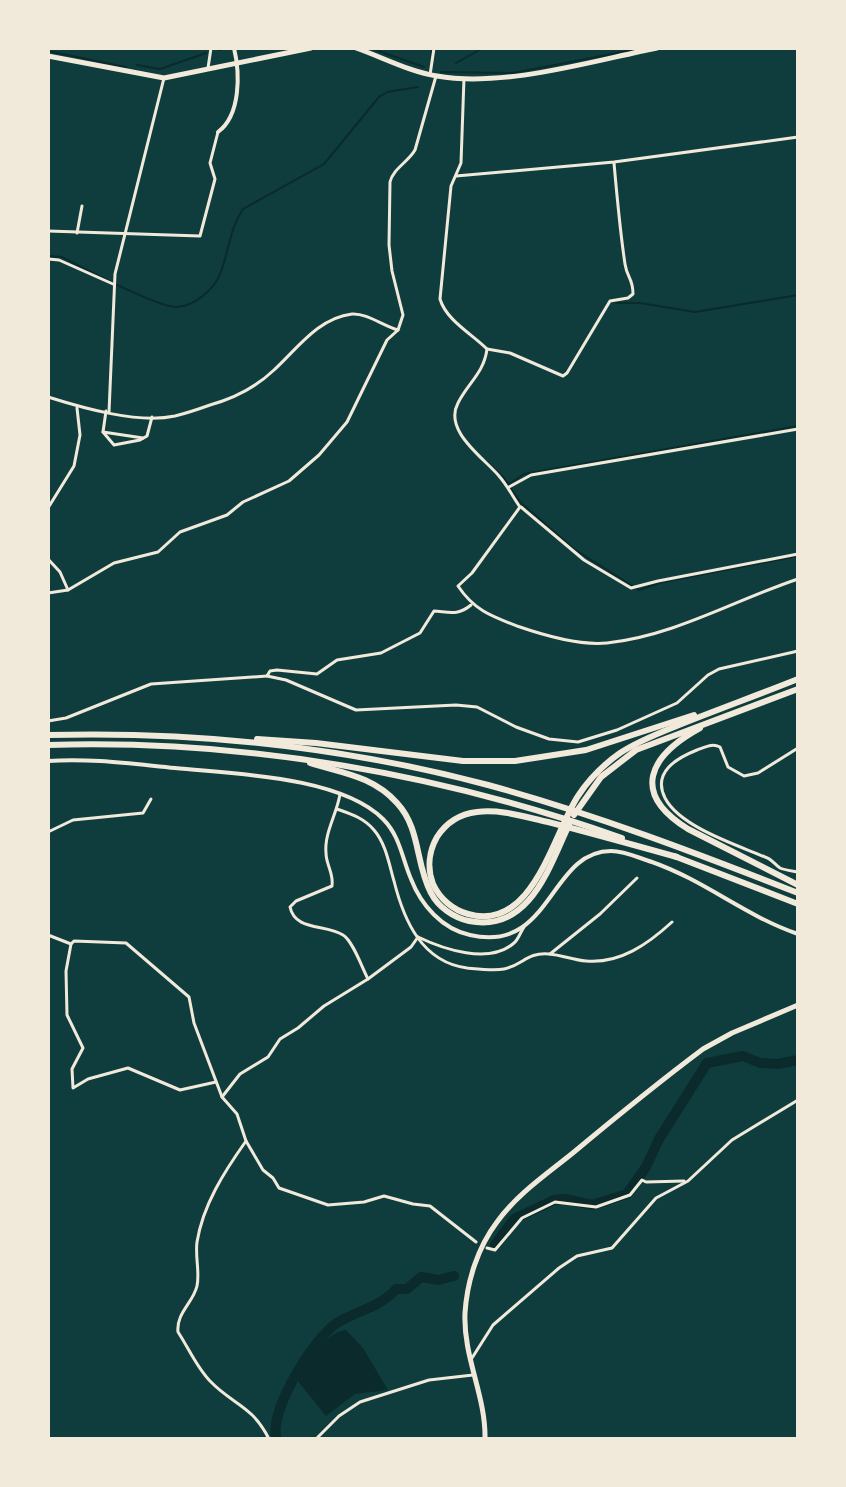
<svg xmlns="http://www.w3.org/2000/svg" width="846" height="1487" font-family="Inter,sans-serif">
<rect width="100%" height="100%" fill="#0f3d3e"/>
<path fill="#0a2a2b" d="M346,1330L363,1348L388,1390L355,1394L326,1416L297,1380C309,1364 324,1332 346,1330Z"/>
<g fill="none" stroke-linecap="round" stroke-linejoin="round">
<g stroke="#0a2a2b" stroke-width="2">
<path d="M370,48L424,67"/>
<path d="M219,50L223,49"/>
<path d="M48,51L126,67"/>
<path d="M431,56L432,48"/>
<path d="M456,63L483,48"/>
<path d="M137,65L160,69L206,53"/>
<path d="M441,72L513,73L643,48"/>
<path d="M48,256L62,257C83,268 158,308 177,307C194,306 214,290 220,274C229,252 229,230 243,209L324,164L379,97L387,92L418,87"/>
<path d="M616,303H640L695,312L798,295"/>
<path d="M487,462L504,478L520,502L574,549L639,590L663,582L798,556"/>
<path d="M509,484L524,474L798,426"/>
</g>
<g stroke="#0a2a2b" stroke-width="10">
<path d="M495,1245L514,1219L554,1200L565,1199L592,1205L627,1194L646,1167L659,1139L707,1063L743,1056L760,1063L778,1064L798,1060"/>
<path d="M276,1436C271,1408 313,1339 337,1323C357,1310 380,1308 396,1289H407L421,1277L438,1280L454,1276"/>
</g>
<g stroke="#f1e9da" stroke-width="3">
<path d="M208,68L211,48"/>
<path d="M430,75L434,48"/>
<path d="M464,78L461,163L451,186L440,299C446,320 472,334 487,349C484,373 468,383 458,403C443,431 484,458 499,476C507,485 513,497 520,507L472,573L458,586C474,610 491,616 517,626C543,635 579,646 607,643C674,636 735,600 798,579"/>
<path d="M456,176L614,162L798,137"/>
<path d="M48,231L200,236L215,179L210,163L218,132"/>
<path d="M77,233L82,206"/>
<path d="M48,259L59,260L113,284"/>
<path d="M487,349L510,353L563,376L567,373L610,301L628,298L633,294C633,278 627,278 625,264C620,231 617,197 614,163"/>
<path d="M48,397C83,408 138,424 175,416C187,413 199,409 210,405C235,398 255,388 274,370C297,349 318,318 352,314C367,313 383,326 398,330"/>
<path d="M106,411L103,432L114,445L140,440L147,436L152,417"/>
<path d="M109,412L115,274L164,78"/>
<path d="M103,432L143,438"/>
<path d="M509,487L531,475L798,429"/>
<path d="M521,507L584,560L631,588L658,581L798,554"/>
<path d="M48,508L74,466L80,435L77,408"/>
<path d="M48,559L60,572L68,590"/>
<path d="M48,593L68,590L114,563L158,552L180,532L227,515L243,502L289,481L319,455L347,422L387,340L398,330L403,315L392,271L389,245L390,182C393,169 408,162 415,150L436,76"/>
<path d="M471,605C458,616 449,612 434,611L420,633L381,653L337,660L317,674L277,670L270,671L267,676L286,680L356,710L456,705L477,707L516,727L549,739L578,742L617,730L677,703L708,675L719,669L798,651"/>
<path d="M48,721L66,718L151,684L267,676"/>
<path d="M798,748L758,773L744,776L728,767L720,747C712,743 706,747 697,750C677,758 652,772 665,798C680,827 737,845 765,857C772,859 774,864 780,868C784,870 793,871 798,872"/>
<path d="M340,794C337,814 324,833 326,853C326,865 334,873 332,886L296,901L290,907C295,931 325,924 343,935C353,941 362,968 368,979"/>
<path d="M337,809C351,814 364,818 374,830C386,844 389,864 394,881C404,921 422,962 467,968C478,969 494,971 504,969C523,965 527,952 549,954C562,955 573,960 586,961C620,964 648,944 672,922"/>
<path d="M48,832L73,820L143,813L151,799"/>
<path d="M48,935L71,944L74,941L126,943L189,997L194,1023L222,1097L237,1114L246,1141L263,1170L273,1178L279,1188L328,1205L364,1202L384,1196L413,1204L430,1206L476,1242"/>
<path d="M418,937C443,949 489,965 514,943C518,940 521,931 524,927"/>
<path d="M71,944L66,971L67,1015L83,1048L72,1069L73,1088L88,1079L128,1068L180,1090L216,1082"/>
<path d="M550,954L600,914L637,878"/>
<path d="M222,1097L240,1074L268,1057L280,1039L298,1028L324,1006L368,979L411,947L418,937"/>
<path d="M246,1141C224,1172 203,1205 197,1242C195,1257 200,1272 197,1286C193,1303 176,1313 178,1332C188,1347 197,1368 210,1381C233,1405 252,1405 269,1439"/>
<path d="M487,1248L495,1250L522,1218L555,1202L596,1207L630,1195L642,1180L646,1182L684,1181"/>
<path d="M472,1358L493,1325L559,1268L577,1256L612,1248L656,1198L688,1181L732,1140L798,1100"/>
<path d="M316,1439L339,1416L360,1402L429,1380L473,1375"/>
</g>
<g stroke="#f1e9da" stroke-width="4">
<path d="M218,132C241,115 240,73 234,48"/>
<path d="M48,761C91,758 133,764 175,768C233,774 340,776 383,819C400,836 402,858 411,879C421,905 442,929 470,935C552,954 549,851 611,851C625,851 639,858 652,862C706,881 745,916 798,934"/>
</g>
<g stroke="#f1e9da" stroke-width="5">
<path d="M356,48C382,57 410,72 437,76C503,88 592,61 657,48"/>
<path d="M48,56L164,78L311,48"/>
<path d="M485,1439C486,1396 463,1357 465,1313C467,1281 478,1247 497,1222C517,1194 547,1174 574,1152C616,1117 659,1082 703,1049L732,1033L798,1005"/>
</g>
<g stroke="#f1e9da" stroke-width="6">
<path d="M700,728C649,756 630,793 688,829L798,885"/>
<path d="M48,735C196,731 345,747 488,785C594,814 696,853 798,893"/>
<path d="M257,739L316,743L463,761H515L586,750L694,715"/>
<path d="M48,745C243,739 438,773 622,838"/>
<path d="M310,763C342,773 373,776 397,803C421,829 415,863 431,893C438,907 454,918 469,921C530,933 549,867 569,825"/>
<path d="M574,815L601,777L636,750L798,689"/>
<path d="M674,856L798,904"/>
<path d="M677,857C634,845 591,833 548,822C525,817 501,809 477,812C460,814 446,823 437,837C429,851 427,868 433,884C440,899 453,910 468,914C533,933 553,834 578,796C589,779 603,765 620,753C638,741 659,733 679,725C719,709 758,695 798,679"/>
</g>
</g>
<rect width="846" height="1487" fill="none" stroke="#f1e9da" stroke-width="100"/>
</svg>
